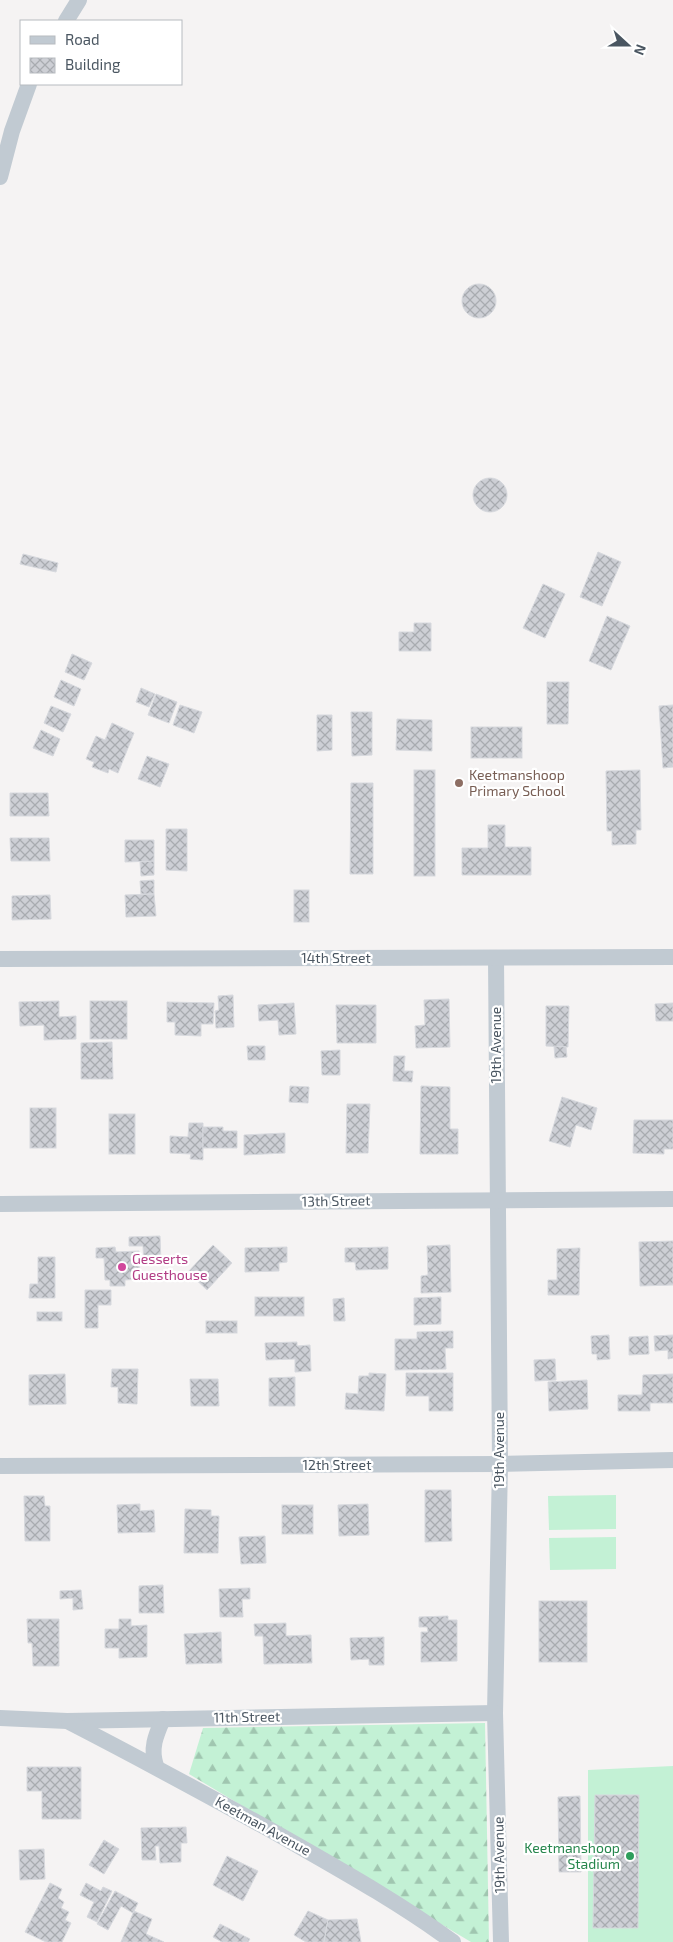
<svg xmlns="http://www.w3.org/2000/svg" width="673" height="1942" font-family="'Exo 2',sans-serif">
<defs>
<pattern id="forest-firs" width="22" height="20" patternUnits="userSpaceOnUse" patternTransform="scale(1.25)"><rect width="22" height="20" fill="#c3f1d5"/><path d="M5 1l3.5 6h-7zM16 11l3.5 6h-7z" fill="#a0c6b0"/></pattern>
<pattern id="building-cross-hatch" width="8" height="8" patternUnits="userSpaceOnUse" patternTransform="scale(1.25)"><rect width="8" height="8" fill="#cdcfd5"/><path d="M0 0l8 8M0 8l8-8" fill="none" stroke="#a8abb0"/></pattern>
</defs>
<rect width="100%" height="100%" fill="#f5f3f3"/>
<path fill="url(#forest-firs)" d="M485,1723L489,1942H471L189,1774L203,1728Z"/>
<g fill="#c3f1d5">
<path d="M616,1495V1529L549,1530L548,1496Z"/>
<path d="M616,1537V1569L550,1570L549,1538Z"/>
<path d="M673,1766V1942H588V1770Z"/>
</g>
<g fill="url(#building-cross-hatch)" stroke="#d7d9de">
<circle cx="479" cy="301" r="17"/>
<circle cx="490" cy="495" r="17"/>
<path d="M598,552L621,562L602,606L580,597Z"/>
<path d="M23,554L58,563L56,572L20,564Z"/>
<path d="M543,584L565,594L545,638L523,628Z"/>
<path d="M607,616L630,626L611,670L589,661Z"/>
<path d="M414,623H431V651H399V632H414Z"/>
<path d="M72,654L92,663L84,680L65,672Z"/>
<path d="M61,680L81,689L74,706L54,697Z"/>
<path d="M547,682H569L568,724H547Z"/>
<path d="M141,688L155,694L149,707L136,702Z"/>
<path d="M156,694L177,702L169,723L148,715Z"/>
<path d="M180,705L202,712L194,733L173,725Z"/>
<path d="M673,705V767L663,768L659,706Z"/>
<path d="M51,706L71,714L63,732L44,723Z"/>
<path d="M351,712H372V755L352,756Z"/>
<path d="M317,715H332V750L317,751Z"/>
<path d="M397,719L432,720V751L396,750Z"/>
<path d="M112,723L134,733L118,773L109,769L108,773L92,767L94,762L86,759L96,736L105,740Z"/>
<rect x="471" y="727" width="51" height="31"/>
<path d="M41,730L60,739L53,756L33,748Z"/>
<path d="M147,756L169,764L160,787L138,779Z"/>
<rect x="414" y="770" width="21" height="106"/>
<path d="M640,770L641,830H636V844L612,845V831H607L606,771Z"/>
<path d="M351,783H373V874H350Z"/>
<path d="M10,793H48L49,816H10Z"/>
<path d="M488,825H505V847H531V875H462V848H488Z"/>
<path d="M166,829H187V871L166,870Z"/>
<path d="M10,838H49L50,861H11Z"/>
<path d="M125,840H154V861L125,862Z"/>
<path d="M154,861V875L141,876L140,862Z"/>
<path d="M154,880V894H141L140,881Z"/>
<rect x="294" y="890" width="15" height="32"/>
<path d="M154,894L156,916L126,917L125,895Z"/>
<path d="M50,895L51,919L12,920V896Z"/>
<path d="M233,995L234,1027L216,1028L215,1011L219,1010L218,996Z"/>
<path d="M449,999L450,1047L416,1048L415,1026L425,1025L424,1000Z"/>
<path d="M59,1001V1017L76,1016V1039L44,1040V1025L20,1026L19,1002Z"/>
<rect x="90" y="1001" width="37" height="38"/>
<path d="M167,1002L214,1003L213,1024H201V1036L175,1035V1022H167Z"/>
<path d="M294,1003L296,1034L279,1035L278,1020L259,1021L258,1005Z"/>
<path d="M673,1003V1021H656L655,1004Z"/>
<path d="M336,1005H376V1043H337Z"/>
<path d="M546,1006H569L568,1047L546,1046Z"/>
<path d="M112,1042L113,1079H81V1043Z"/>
<path d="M247,1046H265V1060H248Z"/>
<path d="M554,1046L566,1047L567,1057L555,1058Z"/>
<path d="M340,1050V1075H322L321,1051Z"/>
<path d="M394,1056H405L404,1071H413L412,1082L393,1081Z"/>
<path d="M290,1086L309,1087L308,1103L289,1102Z"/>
<path d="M421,1086L450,1087V1129H458V1154H420Z"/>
<path d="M562,1097L597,1108L591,1130L576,1125L570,1147L549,1141Z"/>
<path d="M347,1104H370L368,1153H346Z"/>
<rect x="30" y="1108" width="26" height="40"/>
<rect x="109" y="1114" width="26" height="40"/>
<path d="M634,1120H673V1149H664V1154L633,1153Z"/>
<path d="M189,1123H203V1160L190,1159L191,1154L170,1153V1136L188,1137Z"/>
<path d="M203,1127H223V1131H237V1148H203Z"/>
<path d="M285,1133V1153L244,1155V1135Z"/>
<path d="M160,1236L161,1263L144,1264L143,1246H129V1237Z"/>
<path d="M673,1241V1285L640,1286L639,1242Z"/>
<path d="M213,1245L232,1263L207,1290L188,1272Z"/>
<path d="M450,1245L451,1292L421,1293V1276L428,1275L427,1246Z"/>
<path d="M115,1247L116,1252L139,1251L140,1279L125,1280V1286H110V1280H105L104,1258H96V1248Z"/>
<path d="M287,1247V1262L279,1263V1271L245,1272V1248Z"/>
<path d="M388,1247V1269L356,1270L355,1262H345V1248Z"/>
<path d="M580,1248L579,1295H548V1280H557V1249Z"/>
<path d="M38,1257H55V1298H29L30,1284H38Z"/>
<path d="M85,1290H111V1305H98V1328H85Z"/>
<rect x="255" y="1297" width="49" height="19"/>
<path d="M441,1297V1324L414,1325V1298Z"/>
<path d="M344,1298L345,1321H334L333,1299Z"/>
<rect x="37" y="1312" width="25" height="9"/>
<rect x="206" y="1321" width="31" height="12"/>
<path d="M453,1331V1348H445L446,1369L395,1370V1339H417V1332Z"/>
<path d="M609,1335L610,1359L597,1360V1354H592L591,1336Z"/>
<path d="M673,1335V1358L668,1359V1350L655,1351L654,1336Z"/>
<path d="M648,1336L649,1354L629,1355V1337Z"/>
<path d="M297,1342V1346L310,1345L311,1371L295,1372V1359L266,1360L265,1343Z"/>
<path d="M555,1359L556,1380L535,1381L534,1360Z"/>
<path d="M112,1369H138L137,1404L118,1403V1387H111Z"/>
<path d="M369,1373L386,1374L384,1411L345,1409L346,1393L358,1394L359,1376H369Z"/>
<path d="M406,1373H453V1411H429V1396H406Z"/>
<path d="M65,1374L66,1404L29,1405V1375Z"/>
<path d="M673,1374V1403H650V1411H618V1395H642L643,1375Z"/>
<path d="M295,1377V1406H269V1378Z"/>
<path d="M190,1379H218L219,1406H191Z"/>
<path d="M587,1380L588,1409L549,1411L548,1382Z"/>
<path d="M425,1490H451L452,1541L425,1542Z"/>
<path d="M24,1496H44L45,1506H50V1541H25Z"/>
<path d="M140,1504V1511L154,1510L155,1532L118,1533L117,1505Z"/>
<path d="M368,1504L369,1535L339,1536L338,1505Z"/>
<rect x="282" y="1505" width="31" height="29"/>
<path d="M185,1509L211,1510V1516H219L218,1553H184Z"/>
<path d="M265,1536L266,1563L241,1564L239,1537Z"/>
<path d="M163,1585L164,1613H139V1586Z"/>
<path d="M250,1588V1599H242L243,1617H220L219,1589Z"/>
<path d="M81,1590L83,1609L73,1610V1598L60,1599V1591Z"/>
<rect x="539" y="1601" width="48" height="61"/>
<path d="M448,1616V1620H457V1661L421,1662V1632H428L427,1627H419V1617Z"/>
<path d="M27,1619H59V1666H33L32,1643H28Z"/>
<path d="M119,1619H131V1626L147,1625V1657L119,1658V1648H105V1629H119Z"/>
<path d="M286,1623V1636L311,1635L312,1663L264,1664L263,1636H255L254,1624Z"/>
<path d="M221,1632L222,1663L186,1664L184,1634Z"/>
<path d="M384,1637V1665H369V1659L351,1660L350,1638Z"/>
<path d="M27,1767H81V1819H42V1791H27Z"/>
<path d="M595,1795H639L638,1928H593Z"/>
<path d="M580,1796L581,1872H559L558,1797Z"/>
<path d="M186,1827L187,1843H181V1862L160,1863L159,1846H155L156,1860H142L141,1828Z"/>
<path d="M104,1840L119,1849L104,1874L89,1865Z"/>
<path d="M44,1849L45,1879L20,1880L19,1850Z"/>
<path d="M227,1856L258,1871L243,1901L213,1885Z"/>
<path d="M50,1883L62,1889L58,1898L64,1902L61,1908L69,1912L65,1920L71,1923L62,1942H46L25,1932Z"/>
<path d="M86,1883L101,1891L103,1887L112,1891L97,1922L87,1917L94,1902L80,1895Z"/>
<path d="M115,1891L138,1903L133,1913L121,1906L108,1930L97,1924Z"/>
<path d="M134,1911L152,1919L146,1934L164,1942H121Z"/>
<path d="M308,1911L328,1920L324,1942H306L294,1935Z"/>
<path d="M357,1919L361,1942H324L328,1920Z"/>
<path d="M220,1924L250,1939L248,1942H222L213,1937Z"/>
</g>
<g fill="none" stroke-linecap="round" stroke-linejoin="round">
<g stroke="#c1cad2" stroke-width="16">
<path d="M66,21L79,0"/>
<path d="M0,177L12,131L29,84"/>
<path d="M496,958L500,1464L495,1713L501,1942"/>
<path d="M0,959L673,957"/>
<path d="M0,1204L673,1199"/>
<path d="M0,1466L500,1464L673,1460"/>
<path d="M0,1718L67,1721L495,1713"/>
<path d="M69,1722C139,1758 207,1795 276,1833C337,1868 397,1901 453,1942"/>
<path d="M156,1766C150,1748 156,1735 163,1719"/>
</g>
</g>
<circle fill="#8d6e63" stroke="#fff" stroke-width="2" cx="459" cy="783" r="5"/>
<circle fill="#d1479c" stroke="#fff" stroke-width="2" cx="122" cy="1267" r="5"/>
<circle fill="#2e9e5b" stroke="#fff" stroke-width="2" cx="630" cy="1856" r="5"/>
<g text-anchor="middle" stroke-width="4.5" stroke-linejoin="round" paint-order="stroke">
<g font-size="14" fill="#785e54" stroke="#fff" text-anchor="start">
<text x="469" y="780">Keetmanshoop<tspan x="469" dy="16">Primary School</tspan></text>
</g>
<g font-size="14" fill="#4a5661" stroke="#fff">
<text x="336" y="963">14th Street</text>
<text transform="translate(496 1045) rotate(-90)" y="5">19th Avenue</text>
<text transform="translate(336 1201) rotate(-1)" y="5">13th Street</text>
<text transform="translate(499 1450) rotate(-90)" y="5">19th Avenue</text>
<text x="337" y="1470">12th Street</text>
<text transform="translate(247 1717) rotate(-1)" y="5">11th Street</text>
<text transform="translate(263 1826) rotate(29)" y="5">Keetman Avenue</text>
<text transform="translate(499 1855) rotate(-91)" y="5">19th Avenue</text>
</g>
<g font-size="14" fill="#b23c85" stroke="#fff" text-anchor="start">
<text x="132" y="1264">Gesserts<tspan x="132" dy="16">Guesthouse</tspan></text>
</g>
<g font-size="14" fill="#27864d" stroke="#fff" text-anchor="end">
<text x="620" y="1853">Keetmanshoop<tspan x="620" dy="16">Stadium</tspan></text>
</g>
</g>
<rect x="20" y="20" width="162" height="65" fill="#ffffff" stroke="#b7bbc0"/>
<rect x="30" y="36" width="25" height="8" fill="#c1cad2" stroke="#b7bbc0"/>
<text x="65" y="45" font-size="15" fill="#4a5661">Road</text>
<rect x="30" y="58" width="25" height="15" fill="url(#building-cross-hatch)" stroke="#b7bbc0"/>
<text x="65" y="70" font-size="15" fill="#4a5661">Building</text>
<g transform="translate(628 45) rotate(111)" stroke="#ffffff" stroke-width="4" paint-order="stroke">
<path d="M0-4L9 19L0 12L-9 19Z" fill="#4a5661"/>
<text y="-8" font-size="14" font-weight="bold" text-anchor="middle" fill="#4a5661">N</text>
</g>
</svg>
